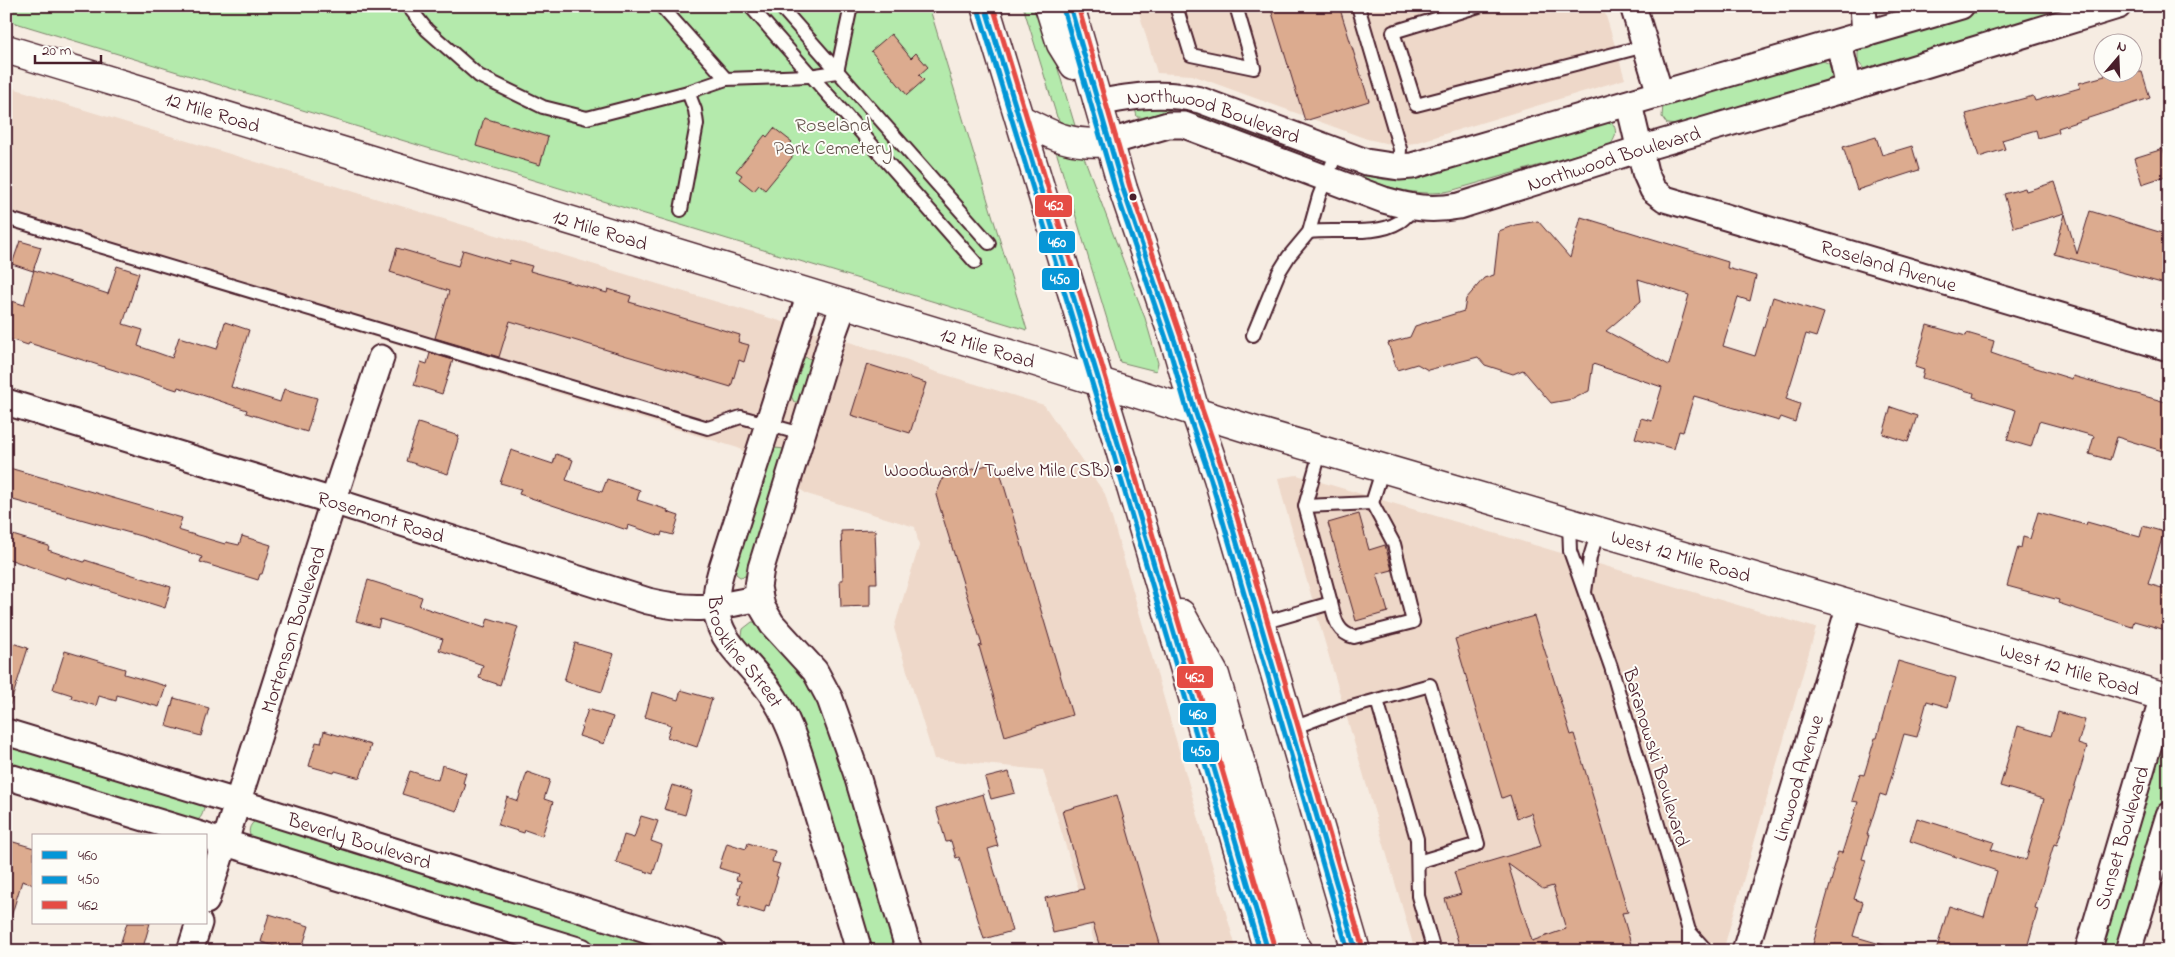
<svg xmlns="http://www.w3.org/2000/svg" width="2175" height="957" font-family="'Indie Flower',sans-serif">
<rect width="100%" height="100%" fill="#f6ece2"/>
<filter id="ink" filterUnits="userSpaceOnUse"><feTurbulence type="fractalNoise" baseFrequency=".02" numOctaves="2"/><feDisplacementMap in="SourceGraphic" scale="10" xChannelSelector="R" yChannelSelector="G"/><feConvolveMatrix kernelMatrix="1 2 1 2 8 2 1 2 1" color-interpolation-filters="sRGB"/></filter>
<g filter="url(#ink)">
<g fill="#eed8c9">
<path d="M1137,6H1603L1625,79L1415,143L1400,145L1385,143L1367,139L1192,75L1157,73Z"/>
<path d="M6,86L908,360L933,371L1044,405L1105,494L1237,951H1097L1043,770L934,759L894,628L919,546L915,527L807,494L738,448L6,225Z"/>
<path d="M1297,475L1816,628L1723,951H1415L1283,499L1278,478Z"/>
</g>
<g fill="#b4eaac" stroke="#7f846c">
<path d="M6,6H929L1027,330L6,20Z"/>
<path d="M1023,6H1039L1076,129L1063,126L1057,117Z"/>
<path d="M1997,6H2085L1865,70L1858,62V52L1869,45Z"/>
<path d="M1815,61C1825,60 1832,63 1833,73L1829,83L1677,125L1667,124L1662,117L1663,104L1667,101L1766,76Z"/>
<path d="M1182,107L1317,156L1319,159L1181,110C1166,107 1151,120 1137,117L1135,108Z"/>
<path d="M1609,120C1618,127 1617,137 1610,145L1450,191C1421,197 1388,189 1361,176V174C1369,174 1375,178 1382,179C1390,181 1396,180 1404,179Z"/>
<path d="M1057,148L1082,152L1145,318L1158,363L1156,371L1120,362L1056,151Z"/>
<path d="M806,357L815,361L802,402H794L790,394L800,361Z"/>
<path d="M775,448L785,449L751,571L746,576L740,577L736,574L735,566L770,452Z"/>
<path d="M752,622H760L783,644L828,712L900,951H869L741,641L743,629Z"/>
<path d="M2169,735V791L2121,951H2097L2160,741Z"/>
<path d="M6,743L199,801L204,808C202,817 200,820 192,822L6,766Z"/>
<path d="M256,820L687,951H616L252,839C247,832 249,825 256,820Z"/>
</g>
<g fill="#dcab8f" stroke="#4a1f2b" fill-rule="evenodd">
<path d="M1270,6H1339L1369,101L1305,121Z"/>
<path d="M891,34L911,58L916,53L928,67L919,75L924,80L907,95L871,51Z"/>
<path d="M2104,72H2142L2150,98L2058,128L2059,132L2038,138L2036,130L2002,140L2005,149L1979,157L1966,114L2033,96L2035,101L2080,88L2079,83L2105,76Z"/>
<path d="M484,118L548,137L540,165L476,146Z"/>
<path d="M774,128L792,142L785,150L793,156L765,190L759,185L754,191L739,179L742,175L736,171L765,135L767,137Z"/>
<path d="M1876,137L1882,155L1912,146L1919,170L1857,190L1843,147Z"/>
<path d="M2163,149L2169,168V175L2142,184L2134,158Z"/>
<path d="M2055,182L2065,213L2014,228L2004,194L2025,188L2026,191Z"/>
<path d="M2090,211L2169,235V285L2054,254L2065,214L2077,254Z"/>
<path d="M1581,217L1728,262L1727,268L1756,276L1750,301L1738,297L1723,346L1755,356L1773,297L1824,313L1816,337L1806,334L1786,399L1800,404L1795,422L1781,417L1779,421L1694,396L1683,432L1679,431L1674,449L1635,438L1641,418L1652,421L1662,387L1593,364L1589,391L1573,399L1551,403L1523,370L1513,374L1485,365L1478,357L1428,370L1417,364L1397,370L1388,343L1410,337L1415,326L1464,311L1466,299L1484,278L1494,275L1499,231L1515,225L1538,221L1570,258ZM1638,279L1689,295L1669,365L1606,331L1641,301Z"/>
<path d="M20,241L41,247L33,271L12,264Z"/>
<path d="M397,248L458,266L463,250L509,264L510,260L532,266L530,271L607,293L608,289L631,296L629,302L740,335L738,342L749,345L744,362L739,360L731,387L510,321L499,357L435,338L449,291L390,272Z"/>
<path d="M117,266L139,273L123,324L143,330L138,346L172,358L179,337L217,349L225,322L249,330L231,387L280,402L284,389L317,398L307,432L246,413L247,410L178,387L177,390L29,343L28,345L6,338V311L9,300L24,305L34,270L108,294Z"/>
<path d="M1927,325L1966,336L1967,333L1994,341L1991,353L2020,363L2072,379L2073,376L2169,403V453L2117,437L2110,460L2089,454L2094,436L2039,421L2031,447L2007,440L2016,410L1973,397L1974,393L1922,378L1924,370L1915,367Z"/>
<path d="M430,353L453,360L442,394L414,385L421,362L427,364Z"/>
<path d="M867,364L926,383L910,433L851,415Z"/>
<path d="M1891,407L1917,416L1908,442L1883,434Z"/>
<path d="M418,423L459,436L448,474L406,461Z"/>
<path d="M511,450L553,464L556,454L573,460L566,480L602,492L607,479L640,490L637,500L668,510L667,512L679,516L673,535L662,532L661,536L628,525L627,530L519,494L521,489L500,483Z"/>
<path d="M997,462L1072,715L1005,736L979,646L982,645L936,495L943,478Z"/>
<path d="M6,467L182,518L178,530L225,544L226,542L239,545L242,536L271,545L262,574H260L258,580L200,562L202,557L144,537L6,498Z"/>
<path d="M2038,512L2086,525L2087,522L2140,537L2143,526L2164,532L2148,584L2169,590V631L2134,621L2132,627L2058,603L2059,600L2007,586L2018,547L2021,548L2023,537L2030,539Z"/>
<path d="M1359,514L1369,550L1385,545L1392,570L1377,574L1388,612L1356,621L1328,523Z"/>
<path d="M875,530L877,583H870V606L841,607L840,580H843L841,531Z"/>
<path d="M6,533L49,546L48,550L84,562L85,560L171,587L165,608L67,577L66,579L6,558Z"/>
<path d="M368,580L422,597L419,606L485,628L488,618L518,627L500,685L479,678L483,665L439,650L443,639L380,619L378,627L356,621Z"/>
<path d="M1534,616L1571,735L1574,734L1628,912L1622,913L1633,951H1461L1445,899L1461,894L1454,872L1541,846L1531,813L1517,818L1510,795L1502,798L1455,639ZM1508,864L1543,889L1553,886L1566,929L1532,941Z"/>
<path d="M6,641L28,648L10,705L6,704Z"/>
<path d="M575,643L614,654L602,692L564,681Z"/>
<path d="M65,651L125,669L124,674L166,686L159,707L117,695L116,701L99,696L96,706L71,698L72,695L53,689Z"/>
<path d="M1898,661L1956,678L1948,707L1927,701L1917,737L1904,734L1886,796L1880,794L1867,835H1869L1862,859L1866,860L1854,899L1863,902L1853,936L1887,946L1886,951H1811L1834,871H1832L1838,852L1842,853L1858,802L1852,801L1856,787L1860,774L1864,775L1875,738H1877Z"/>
<path d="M681,690L712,699L697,747L667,737L671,725L645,717L652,692L678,700Z"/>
<path d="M174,698L209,708L201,736L166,726Z"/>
<path d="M588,709L613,717L604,744L579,736Z"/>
<path d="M2058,712L2085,720L2078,744L2087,747L2057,845L2054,844L2035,908L2038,909L2026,951H1936L1949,906L1984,917L1997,871L1910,841L1917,818L1994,842L1991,850L2026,860L2044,799L2000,786L2018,726L2051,736Z"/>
<path d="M324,731L371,745L360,778L335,771L334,773L309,766L316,742L321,743Z"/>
<path d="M442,765L466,773L463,783L466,784L457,811L402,794L410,771L438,780Z"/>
<path d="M527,772L550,780L544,799L553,802L542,836L525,830L524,833L498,825L507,797L518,801Z"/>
<path d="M1009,772L1015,793L991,799L985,778Z"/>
<path d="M672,785L692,791L685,815L664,809Z"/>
<path d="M983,794L998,846L988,849L1012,931L984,939L959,857L956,858L951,841L946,842L936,808Z"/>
<path d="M1117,795L1162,951H1101L1093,924L1053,933L1045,898L1084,889L1062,811Z"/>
<path d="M641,816L658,821L651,841L662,845L653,874L616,862L624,835L634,838Z"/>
<path d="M10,841L34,848V885L22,881L10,920L6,919V854Z"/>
<path d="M727,843L746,849L748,843L775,851L772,862L780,864L776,876L778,877L769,906L766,905L764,913L738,905L741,895L737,894L741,881L736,880L738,874L719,868Z"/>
<path d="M269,914L309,926L301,951H291L261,942Z"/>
<path d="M127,923H150L142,951H118Z"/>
</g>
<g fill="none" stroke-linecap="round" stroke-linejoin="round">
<defs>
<g id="service">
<path d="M408,6L427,30L479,76L543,107L587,118L688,92L726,79L809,76L837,72L851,6"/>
<path d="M661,6L726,79"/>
<path d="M750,6L975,262"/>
<path d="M780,6L989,243"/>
<path d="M1176,6L1191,55L1254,68L1236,6"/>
<path d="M1358,6L1400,149L1399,167"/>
<path d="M1479,6L1393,32L1416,105L1645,46"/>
<path d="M681,210L697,124L695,110L688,92"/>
<path d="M6,218L708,428L741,417L802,434"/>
<path d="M1309,232C1337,228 1375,237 1399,222C1405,219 1409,213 1414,208"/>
<path d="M1253,335L1279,272L1289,256L1309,232L1319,196L1337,152"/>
<path d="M1305,506L1372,503L1383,468"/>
<path d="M1569,523L1570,551L1611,667L1673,875L1689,931V951"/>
<path d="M1585,592L1590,557L1598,531"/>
<path d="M1331,603C1335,619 1337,633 1354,637L1413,622L1394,544L1372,503"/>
<path d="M1259,624L1331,603L1305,506L1321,449"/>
<path d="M1377,700L1430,685L1478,844L1418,862"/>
<path d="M1290,729L1341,710L1377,700L1417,839L1418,896L1434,951"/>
<path d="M1689,931L1707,951"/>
</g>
<g id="minor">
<path d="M1633,6L1660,93"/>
<path d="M1863,6L1865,35"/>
<path d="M1839,43L1849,88"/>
<path id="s1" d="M1097,103C1133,96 1164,91 1200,100L1366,162L1399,167L1412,166L1961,6"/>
<path id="s2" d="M1629,104L1645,172L1653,190L1665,199L2169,348"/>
<path id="s3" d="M1110,142L1168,125H1184L1384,200C1412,208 1430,211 1459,206L1640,149L1849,88L2118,6"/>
<path id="s4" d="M810,293L721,571C701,639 744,650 775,699C796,733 805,774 817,813C831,859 846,904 859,951"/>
<path d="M844,304L833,334L761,568L758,587L762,607L772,624L815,671L830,699L856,772L909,951"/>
<path id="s5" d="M6,402L333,501L648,601C694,612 714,608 759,598"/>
<path id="s6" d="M6,732L263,810L713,951"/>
<path d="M6,776L204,836"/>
<path d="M206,837L581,951"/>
<path id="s7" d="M206,901L341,477L381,358"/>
<path d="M190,951L199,923"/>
<path id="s8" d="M1745,951L1850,605"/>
<path id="s9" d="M2088,951L2163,696"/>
<path d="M2128,951L2169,815"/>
</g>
<g id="secondary">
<path id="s10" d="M6,49L1036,362L1259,432L2169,698"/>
</g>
<g id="primary">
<path d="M985,6L1120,450L1268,951"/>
<path d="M1049,6L1061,44L1074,65"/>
<path d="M1070,6L1123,189L1175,342L1195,411L1218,478L1356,951"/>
<path d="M1020,119C1053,136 1071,146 1110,142"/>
<path d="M1181,614L1215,675L1293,942L1299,951"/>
</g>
</defs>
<use href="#service" stroke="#4a1f2b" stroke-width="16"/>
<use href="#minor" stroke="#4a1f2b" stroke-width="29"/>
<use href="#secondary" stroke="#4a1f2b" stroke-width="31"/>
<use href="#primary" stroke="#4a1f2b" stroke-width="31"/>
<use href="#service" stroke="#fdfcf7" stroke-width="12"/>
<use href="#minor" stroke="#fdfcf7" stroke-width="25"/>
<use href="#secondary" stroke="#fdfcf7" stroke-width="28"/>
<use href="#primary" stroke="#fdfcf7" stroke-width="28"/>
<defs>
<g id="bus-1">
<path d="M985,6L1120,450L1268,951"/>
<path d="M1070,6L1123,189L1175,342L1195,411L1218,478L1356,951"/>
</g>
<g id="bus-2">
<path d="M978,8L1113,452L1260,951"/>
<path d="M1063,8L1116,191L1168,344L1188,413L1211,480L1348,951"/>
</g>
<g id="bus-3">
<path d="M993,6L1127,448L1275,949"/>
<path d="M1078,6L1130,187L1182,340L1202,409L1225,476L1363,949"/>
</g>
</defs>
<use href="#bus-1" stroke="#fdfcf7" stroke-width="9"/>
<use href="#bus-2" stroke="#fdfcf7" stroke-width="9"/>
<use href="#bus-3" stroke="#fdfcf7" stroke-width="9"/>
<use href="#bus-1" stroke="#0696d7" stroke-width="5"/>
<use href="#bus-2" stroke="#0696d7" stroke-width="5"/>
<use href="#bus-3" stroke="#e54c44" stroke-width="5"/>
</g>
</g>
<g fill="#4a1f2b" stroke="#fdfcf7" stroke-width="2">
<circle cx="1133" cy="197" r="4.5"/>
<circle cx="1118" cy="469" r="4.5"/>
</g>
<g text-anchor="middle" stroke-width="4" stroke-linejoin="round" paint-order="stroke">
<g font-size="19" fill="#4a1f2b" stroke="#fdfcf7" text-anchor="end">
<text x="1109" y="476">Woodward / Twelve Mile (SB)</text>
</g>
<g font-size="20" fill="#4a1f2b" stroke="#fdfcf7">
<text dy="7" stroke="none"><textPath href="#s10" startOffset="216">12 Mile Road</textPath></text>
<text dy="7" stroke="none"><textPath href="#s1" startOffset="120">Northwood Boulevard</textPath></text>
<text dy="7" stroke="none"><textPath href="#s3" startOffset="528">Northwood Boulevard</textPath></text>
<text dy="7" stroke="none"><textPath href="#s10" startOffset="621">12 Mile Road</textPath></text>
<text dy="7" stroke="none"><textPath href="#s2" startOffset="338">Roseland Avenue</textPath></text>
<text dy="7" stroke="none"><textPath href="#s10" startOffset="1026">12 Mile Road</textPath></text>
<text dy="7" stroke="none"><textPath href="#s5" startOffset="392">Rosemont Road</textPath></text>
<text dy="7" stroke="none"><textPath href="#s10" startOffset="1750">West 12 Mile Road</textPath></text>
<text dy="7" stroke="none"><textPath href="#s7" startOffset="285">Mortenson Boulevard</textPath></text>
<text dy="7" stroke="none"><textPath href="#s4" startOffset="382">Brookline Street</textPath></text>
<text dy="7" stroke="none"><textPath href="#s10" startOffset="2155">West 12 Mile Road</textPath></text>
<text transform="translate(1657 757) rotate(73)" y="7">Baranowski Boulevard</text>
<text dy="7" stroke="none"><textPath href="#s8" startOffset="181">Linwood Avenue</textPath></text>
<text dy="7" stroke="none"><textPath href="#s9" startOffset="118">Sunset Boulevard</textPath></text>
<text dy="7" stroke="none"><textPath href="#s6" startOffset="370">Beverly Boulevard</textPath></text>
</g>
<g font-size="20" fill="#64524b" stroke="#fdfcf7">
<text x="833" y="131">Roseland<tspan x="833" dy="23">Park Cemetery</tspan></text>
</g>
</g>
<g stroke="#fdfcf7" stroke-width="2">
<rect x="1034" y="194" width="39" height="24" rx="5" fill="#e54c44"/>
<rect x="1038" y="230" width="38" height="24" rx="5" fill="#0696d7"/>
<rect x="1041" y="267" width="39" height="24" rx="5" fill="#0696d7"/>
<rect x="1176" y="665" width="38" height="24" rx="5" fill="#e54c44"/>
<rect x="1179" y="702" width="38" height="24" rx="5" fill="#0696d7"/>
<rect x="1182" y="739" width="38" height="24" rx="5" fill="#0696d7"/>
</g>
<g font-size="14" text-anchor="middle" font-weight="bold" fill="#fff">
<text x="1054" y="210">462</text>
<text x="1057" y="247">460</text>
<text x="1060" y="284">450</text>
<text x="1195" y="682">462</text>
<text x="1198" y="719">460</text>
<text x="1201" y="756">450</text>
</g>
<rect width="2175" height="957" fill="none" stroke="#fdfcf7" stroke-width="25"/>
<rect x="12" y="12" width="2150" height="932" fill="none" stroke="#4a1f2b" stroke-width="2" filter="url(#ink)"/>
<rect x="32" y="834" width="175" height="90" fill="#fdfcf7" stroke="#b5a4a5"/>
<rect x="42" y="851" width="25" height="8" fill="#0696d7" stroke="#b5a4a5"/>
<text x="78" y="860" font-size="15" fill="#4a1f2b">460</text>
<rect x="42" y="876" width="25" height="8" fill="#0696d7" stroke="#b5a4a5"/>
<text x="78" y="884" font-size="15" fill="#4a1f2b">450</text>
<rect x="42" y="901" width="25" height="8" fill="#e54c44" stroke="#b5a4a5"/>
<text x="78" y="910" font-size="15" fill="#4a1f2b">462</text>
<g transform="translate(2118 58) rotate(19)"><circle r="24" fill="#fdfcf7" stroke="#b5a4a5"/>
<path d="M0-4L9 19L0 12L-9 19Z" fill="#4a1f2b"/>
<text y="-8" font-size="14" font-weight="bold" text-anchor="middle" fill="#4a1f2b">N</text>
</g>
<path d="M35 55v8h66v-8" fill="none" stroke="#4a1f2b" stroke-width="2.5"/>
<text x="42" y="55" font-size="15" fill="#4a1f2b" stroke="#fdfcf7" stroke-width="4" paint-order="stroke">20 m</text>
</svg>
